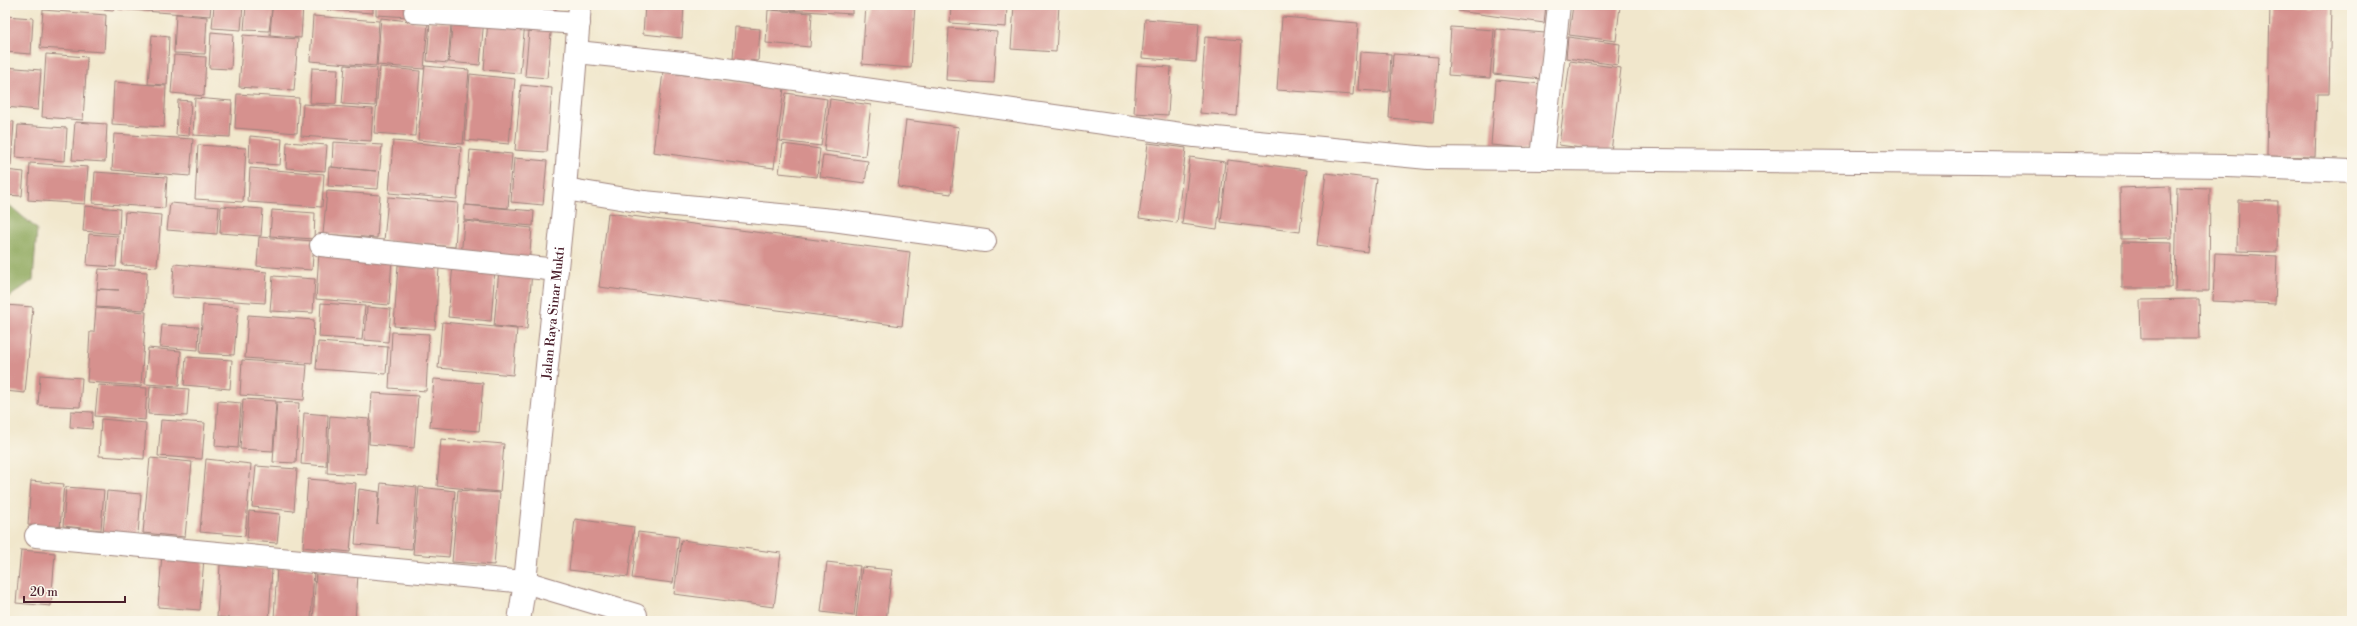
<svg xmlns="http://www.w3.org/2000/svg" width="2357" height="626" font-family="'Libre Bodoni',serif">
<rect width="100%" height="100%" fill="#fbf7ec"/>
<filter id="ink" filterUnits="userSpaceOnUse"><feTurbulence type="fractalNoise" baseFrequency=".025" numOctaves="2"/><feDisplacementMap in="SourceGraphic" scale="8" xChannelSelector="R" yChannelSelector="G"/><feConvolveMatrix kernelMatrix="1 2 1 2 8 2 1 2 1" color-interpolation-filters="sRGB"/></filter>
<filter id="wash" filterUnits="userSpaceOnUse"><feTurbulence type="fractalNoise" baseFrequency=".012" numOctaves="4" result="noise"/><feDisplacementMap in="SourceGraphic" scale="16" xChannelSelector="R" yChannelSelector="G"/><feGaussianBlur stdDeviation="0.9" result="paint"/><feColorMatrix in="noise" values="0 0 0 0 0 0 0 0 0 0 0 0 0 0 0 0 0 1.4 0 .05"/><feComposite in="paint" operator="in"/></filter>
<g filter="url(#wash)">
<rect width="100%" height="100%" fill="#f1e7cc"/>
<path fill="#89a456" stroke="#6a6240" d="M8,204L37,229L33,280L5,300V205Z"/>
<g id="blocks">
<g fill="#d6918e">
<path d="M77,5H114V10L77,7Z"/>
<path d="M118,5H211L210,16L118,9Z"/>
<path d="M214,5H243L241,30L212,28Z"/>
<path d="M246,5H303L301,38L270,35L272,9L269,31L244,30Z"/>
<path d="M328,5H373V13L327,10Z"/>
<path d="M376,5H410L409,17L376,15Z"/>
<path d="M486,5H520V14L485,11Z"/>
<path d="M522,5H556L555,16L522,13Z"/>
<path d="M645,5H684L682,38L643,34Z"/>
<path d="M772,5H852V14L772,9Z"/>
<path d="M866,5H915L911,68L862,64Z"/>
<path d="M951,5H1007L1006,27L950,23Z"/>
<path d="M1014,5H1059L1056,52L1011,49Z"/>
<path d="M1459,5H1546L1544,23L1458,11Z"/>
<path d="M1573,5L1620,6L1616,41L1569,35Z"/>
<path d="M2270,5H2331L2329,94H2317L2315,157L2267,156Z"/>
<path d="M43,10L106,15L104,52L40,48Z"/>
<path d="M768,10L812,13L810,47L766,43Z"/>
<path d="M176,14L207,17L205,54L174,53Z"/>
<path d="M453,15L484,18L480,65L449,62Z"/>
<path d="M5,16L33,18L31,54L5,52Z"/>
<path d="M313,16L379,21L376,66L310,61Z"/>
<path d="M1282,17L1358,23L1353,95L1277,90Z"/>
<path d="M381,18L428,23L424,69L377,65Z"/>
<path d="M1145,19L1199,23L1196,62L1142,58Z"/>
<path d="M488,20L525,23L520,73L484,70Z"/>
<path d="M530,20L552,22L547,78L525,76Z"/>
<path d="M430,21L451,23L448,63L427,61Z"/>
<path d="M735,27L760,29L758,61L733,60Z"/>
<path d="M1451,27L1494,30L1490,78L1448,75Z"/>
<path d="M949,28L997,32L994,83L946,80Z"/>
<path d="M1496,29L1545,33L1542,79L1493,74Z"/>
<path d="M211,32L233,34L231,69L209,68Z"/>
<path d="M152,35L169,37L167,85L148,84Z"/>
<path d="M243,35L298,39L294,91L239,87Z"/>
<path d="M1205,37L1242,40L1237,116L1200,113Z"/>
<path d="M1568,37L1620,44L1618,65L1566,58Z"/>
<path d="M1360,52L1391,54L1389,92L1358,90Z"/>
<path d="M46,54L87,57L83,120L42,117Z"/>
<path d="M1393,54L1438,57L1433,122L1389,118Z"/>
<path d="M174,55L206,57L204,96L171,93Z"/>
<path d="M1570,61L1621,68L1611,152L1559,145Z"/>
<path d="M345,65L377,68L375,106L342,104Z"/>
<path d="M1137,65L1171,67L1168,115L1134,113Z"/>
<path d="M425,66L469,70L463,144L418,140Z"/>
<path d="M5,67L41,70L38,110L5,107Z"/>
<path d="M380,67L420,71L415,136L374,133Z"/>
<path d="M312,68L338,69L336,104L310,103Z"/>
<path d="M663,72L784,88L774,168L653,152Z"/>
<path d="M470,74L515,79L509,144L465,140Z"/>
<path d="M1496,80L1542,84L1538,149L1491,145Z"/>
<path d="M114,82L166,86L164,127L112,124Z"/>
<path d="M521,85L552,88L547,152L515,150Z"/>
<path d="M786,93L827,99L821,146L780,141Z"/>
<path d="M237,94L299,98L297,133L235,128Z"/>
<path d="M195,98L232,101L230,137L193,135Z"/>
<path d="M830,99L871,105L865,156L824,151Z"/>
<path d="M178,100L191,101L189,136L176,135Z"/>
<path d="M303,104L373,109L371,141L301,136Z"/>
<path d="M906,120L959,127L951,194L898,187Z"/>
<path d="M5,121L14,122L11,166H5Z"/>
<path d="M75,122L107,124L105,162L72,160Z"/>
<path d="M18,125L67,128L65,161L16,157Z"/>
<path d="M114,134L193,139L190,176L112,170Z"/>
<path d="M250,136L282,139L280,165L249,163Z"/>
<path d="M393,141L461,147L457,199L389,193Z"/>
<path d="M287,142L327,145L325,171L286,168Z"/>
<path d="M333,142L382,145L378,189L328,186L329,167L376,171L332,167Z"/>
<path d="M1148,143L1186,148L1177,223L1139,218Z"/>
<path d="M783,144L820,149L817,177L779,173Z"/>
<path d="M198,145L246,148L243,202L195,199Z"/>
<path d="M470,150L512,154L508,208L466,205Z"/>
<path d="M823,155L868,161L865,183L820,177Z"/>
<path d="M1190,157L1225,162L1217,229L1182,224Z"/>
<path d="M514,158L547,161L543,205L511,202Z"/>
<path d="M1228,160L1307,170L1300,232L1221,222Z"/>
<path d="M30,163L88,167L85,204L28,200Z"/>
<path d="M250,168L324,174L322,207L248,202Z"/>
<path d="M5,170L24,172L22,196L5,195Z"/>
<path d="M95,172L167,177L165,208L93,203Z"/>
<path d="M1326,173L1376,179L1367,252L1317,245Z"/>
<path d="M2170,186L2172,238L2121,239L2120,188Z"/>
<path d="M2177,187L2210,188L2209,291H2175Z"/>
<path d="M327,191L380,195L377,238L323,234Z"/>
<path d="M388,197L458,203L455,247L384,241Z"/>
<path d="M2238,200L2278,201L2277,252L2237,251Z"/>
<path d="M170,203L219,207L217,234L167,230Z"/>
<path d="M465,205L534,211L533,226L464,220Z"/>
<path d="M85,206L120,209L119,234L83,231Z"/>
<path d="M221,206L263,209L261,236L220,233Z"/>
<path d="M272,210L315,213L314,239L270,236Z"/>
<path d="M125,212L161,215L157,267L122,265Z"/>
<path d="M608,213L910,252L902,326L599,287Z"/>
<path d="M464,221L532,228L529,264L461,258Z"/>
<path d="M89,234L118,236L116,267L87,265Z"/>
<path d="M259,237L314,241L312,270L257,266Z"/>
<path d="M2122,242L2172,243L2171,288H2122Z"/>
<path d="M319,252L392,258L389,305L316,299Z"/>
<path d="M2215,253L2277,256L2275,304L2213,301Z"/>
<path d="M174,264L267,272L265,303L172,297Z"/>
<path d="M398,265L439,268L435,329L394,326Z"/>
<path d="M453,265L495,269L491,321L448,317Z"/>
<path d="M99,269L147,272L145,310L96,307L97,289L119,290L97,289Z"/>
<path d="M499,269L532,272L527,329L494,326Z"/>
<path d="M273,276L315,279L313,313L270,311Z"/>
<path d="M2199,299L2200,339H2141L2140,300Z"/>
<path d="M321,303L365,306L362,340L319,337Z"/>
<path d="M5,305L33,307L25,393L5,391Z"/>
<path d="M203,305L238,307L234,355L200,353Z"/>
<path d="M367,307L391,309L388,342L365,340Z"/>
<path d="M96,308L146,312L141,386L87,382L90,332H94Z"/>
<path d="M248,315L314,320L312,363L245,358Z"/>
<path d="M442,322L517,329L513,375L438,368Z"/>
<path d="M162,325L199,327L198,350L160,347Z"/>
<path d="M392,332L429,334L426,391L389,388Z"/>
<path d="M318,342L388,347L386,374L316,369Z"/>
<path d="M148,348L181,351L179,386L145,384Z"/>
<path d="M186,357L232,360L230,389L184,385Z"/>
<path d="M242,360L307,365L304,400L240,395Z"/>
<path d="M40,375L82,378L80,407L38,405Z"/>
<path d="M434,379L483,383L479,431L430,427Z"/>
<path d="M98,385L147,388L145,420L95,416Z"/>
<path d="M150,386L189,389L187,416L148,414Z"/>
<path d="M372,393L418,396L414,448L369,444Z"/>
<path d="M243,399L276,401L273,451L240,449Z"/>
<path d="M218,401L241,403L238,448L215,446Z"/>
<path d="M277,402L299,403L296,463L273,462Z"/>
<path d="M71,411L93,412L92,429L70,427Z"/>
<path d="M304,413L328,415L326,466L301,464Z"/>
<path d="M330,416L369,419L366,475L327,473Z"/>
<path d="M101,419L146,423L144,459L99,456Z"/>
<path d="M161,420L205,423L202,459L158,456Z"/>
<path d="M441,439L504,444L500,492L437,486Z"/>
<path d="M150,458L192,462L185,537L143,533Z"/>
<path d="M206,459L251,464L245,536L200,532Z"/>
<path d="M256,466L297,469L294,511L252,507Z"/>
<path d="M308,479L356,483L350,552L303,547Z"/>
<path d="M31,481L64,484L60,528L28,525Z"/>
<path d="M381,483L417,487L412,549L355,544L359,489L379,492L377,524Z"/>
<path d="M66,487L104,490L101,530L63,526Z"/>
<path d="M419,487L455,491L449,557L413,554Z"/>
<path d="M458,490L500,493L494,565L452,562Z"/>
<path d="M107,491L141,494L138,535L103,532Z"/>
<path d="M249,511L280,514L277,543L247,541Z"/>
<path d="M575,519L634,527L628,577L569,570Z"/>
<path d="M638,532L679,537L673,583L632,578Z"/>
<path d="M681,540L781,553L774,607L674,594Z"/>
<path d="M21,550L55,553L51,606L16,603Z"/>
<path d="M162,554L204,557L200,610L158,607Z"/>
<path d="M827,562L860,566L854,616L821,612Z"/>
<path d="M220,565L272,569L269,621L217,617Z"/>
<path d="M277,567L314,570L311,620L274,618Z"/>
<path d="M862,567L892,570L886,621L856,618Z"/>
<path d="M316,571L358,574L355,621H313Z"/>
</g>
</g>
</g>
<g filter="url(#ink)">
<use href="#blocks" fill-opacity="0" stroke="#9e837c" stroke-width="1"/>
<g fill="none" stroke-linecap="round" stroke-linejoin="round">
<defs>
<g id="minor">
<path d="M415,12L579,23"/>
<path d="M577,52L683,63L1195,136L1428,158L1977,163L2228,166L2352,171"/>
<path d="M1542,158L1559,5"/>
<path d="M565,189L644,202L833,220L985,241"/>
<path d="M321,245L557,270"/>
<path d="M36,536L525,582L636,615"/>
</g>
<g id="highway">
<path id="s1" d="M519,621L525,582L565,189L580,5"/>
</g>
</defs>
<use href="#minor" stroke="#9e837c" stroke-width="24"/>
<use href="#highway" stroke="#9e837c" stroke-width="24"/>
<use href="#minor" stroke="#fff" stroke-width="22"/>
<use href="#highway" stroke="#fff" stroke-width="22"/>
</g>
</g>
<g text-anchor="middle" stroke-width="3.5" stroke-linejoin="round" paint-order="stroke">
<g font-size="13" fill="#4a1f2b" stroke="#fbf7ec">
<text dy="5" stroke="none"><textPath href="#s1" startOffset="310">Jalan Raya Sinar Mukti</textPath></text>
</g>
</g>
<rect width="2357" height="626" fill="none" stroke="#fbf7ec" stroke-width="20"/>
<path d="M24 596v6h101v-6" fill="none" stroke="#4a1f2b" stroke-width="2"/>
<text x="30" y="596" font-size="12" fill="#4a1f2b" stroke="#fbf7ec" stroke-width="3" paint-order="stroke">20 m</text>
</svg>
